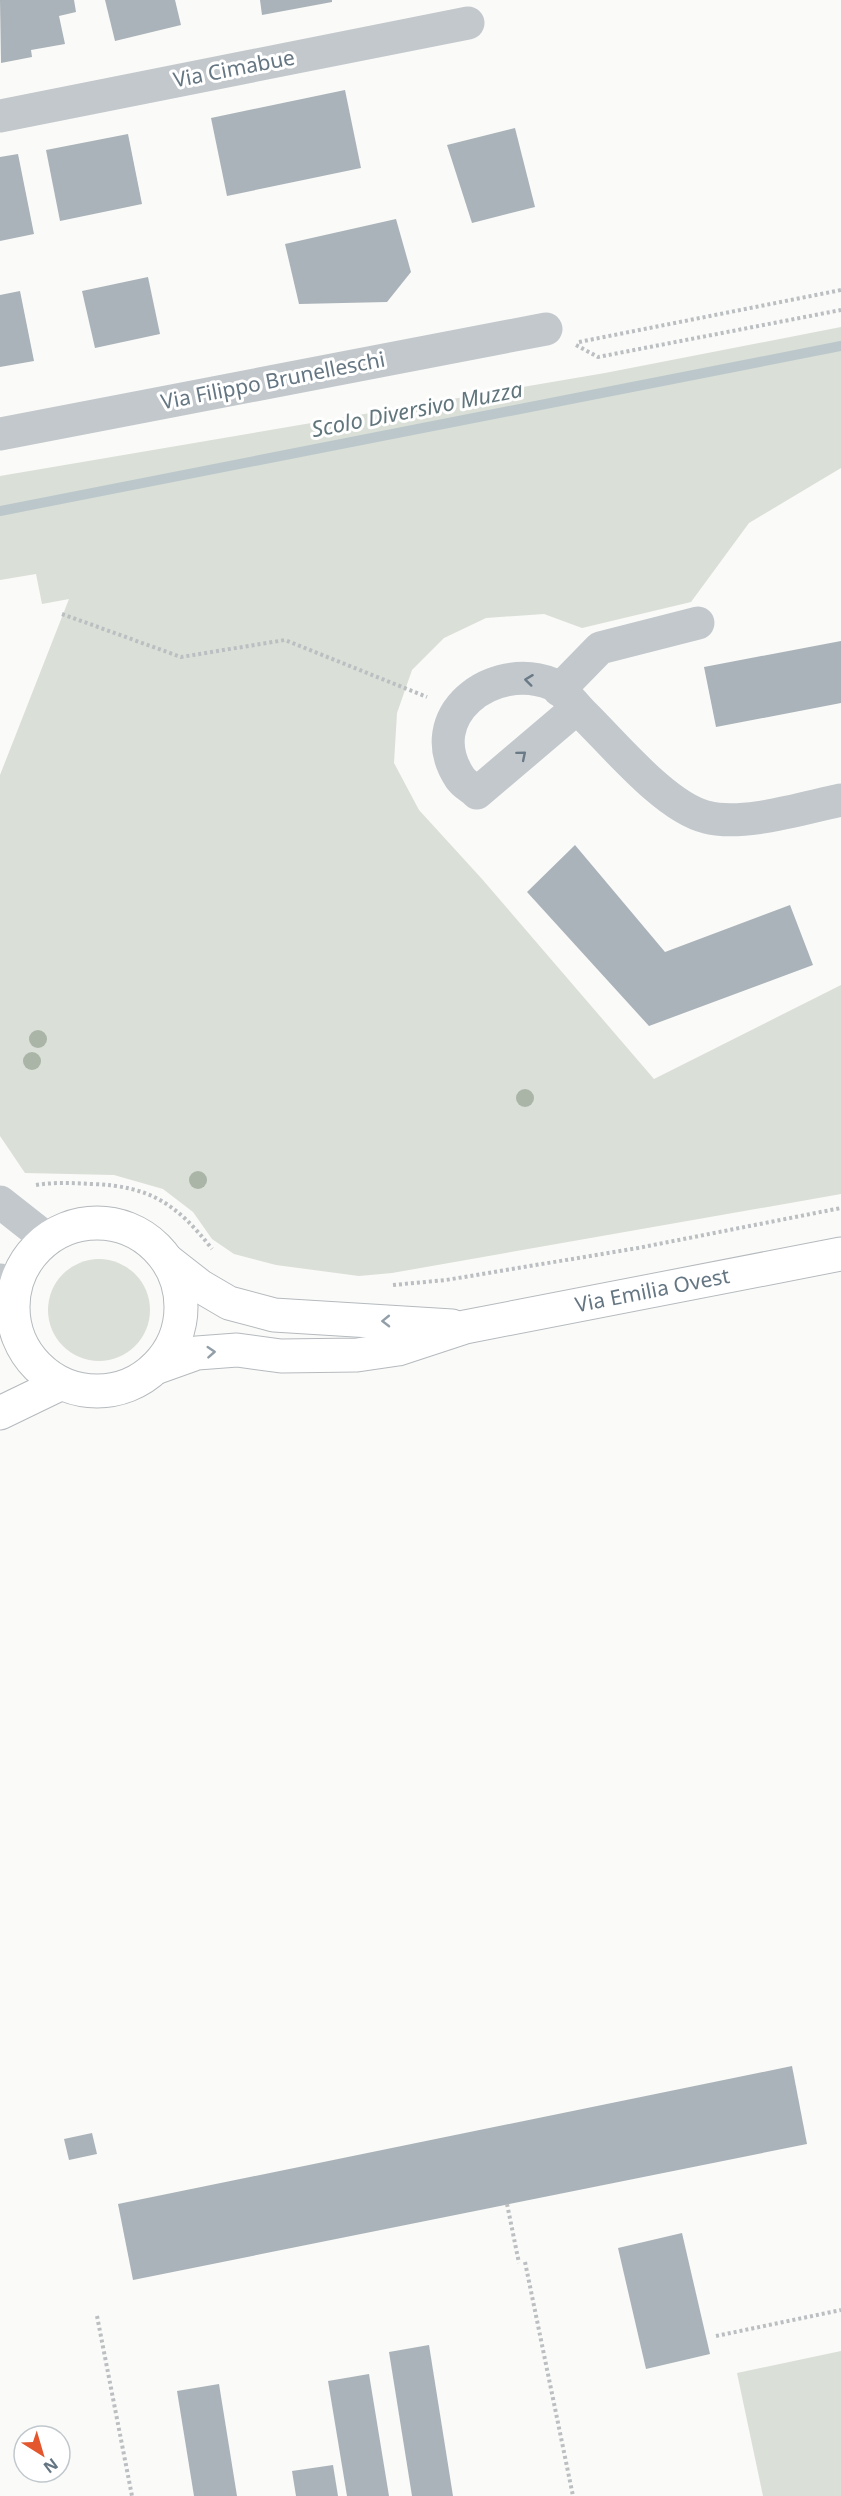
<svg xmlns="http://www.w3.org/2000/svg" width="841" height="2496" font-family="'Noto Sans',sans-serif">
<rect width="100%" height="100%" fill="#fafaf8"/>
<g fill="#dadfd7">
<path d="M841,327V468L749,523L691,602L582,628L544,614L486,618L444,638L412,670L397,713L394,763L419,810L482,879L654,1079L841,985V1194L392,1273L359,1276L276,1265L234,1254L212,1239L193,1212L163,1189L114,1175L25,1173L0,1136V775L69,599L42,604L36,574L0,580V476L605,373Z"/>
<circle cx="99" cy="1310" r="51"/>
<path d="M841,2351V2496H763L737,2373Z"/>
</g>
<g fill="none" stroke-linecap="round" stroke-linejoin="round">
<path stroke="#bbc7cb" stroke-width="10" d="M0,511L841,346"/>
</g>
<g fill="#aab3b9">
<path d="M0,0H74L76,12L59,16L65,44L31,50L32,57L1,63Z"/>
<path d="M105,0H175L181,25L115,41Z"/>
<path d="M260,0H332V2L262,15Z"/>
<path d="M345,90L361,168L227,196L211,118Z"/>
<path d="M515,128L535,207L472,223L447,145Z"/>
<path d="M128,134L142,204L60,221L46,150Z"/>
<path d="M18,154L34,234L0,241V157Z"/>
<path d="M396,219L411,272L387,302L299,304L285,244Z"/>
<path d="M148,277L160,334L95,348L82,291Z"/>
<path d="M20,291L34,361L0,367V295Z"/>
<path d="M841,641V703L716,727L704,667Z"/>
<path d="M575,845L665,952L790,905L813,965L649,1026L527,892Z"/>
<path d="M792,2066L807,2144L133,2280L118,2204Z"/>
<path d="M92,2133L97,2154L69,2160L64,2139Z"/>
<path d="M682,2233L710,2354L646,2369L618,2248Z"/>
<path d="M429,2345L453,2496H412L389,2352Z"/>
<path d="M369,2374L389,2496H347L328,2381Z"/>
<path d="M219,2384L237,2496H194L177,2391Z"/>
<path d="M333,2465L338,2496H296L292,2471Z"/>
</g>
<g fill="none" stroke-linecap="round" stroke-linejoin="round">
<defs>
<g id="major">
<circle cx="97" cy="1307" r="84"/>
<path d="M168,1261L200,1286L229,1303L274,1315L452,1326"/>
<path id="s1" d="M155,1368L197,1353L237,1350L281,1356L357,1355L398,1349L465,1327L841,1254"/>
<path d="M0,1413L60,1384"/>
</g>
</defs>
<use href="#major" stroke="#b5babe" stroke-width="35"/>
<g stroke="#bbbfc2" stroke-width="4" stroke-dasharray="3 3" stroke-linecap="butt">
<path d="M579,342L841,290"/>
<path d="M576,345L598,357L841,310"/>
<path d="M62,614L181,657L285,640L427,697"/>
<path d="M36,1185C55,1182 73,1183 92,1184C150,1186 177,1204 212,1249"/>
<path d="M393,1285L446,1280L638,1248L841,1208"/>
<path d="M507,2204L519,2263"/>
<path d="M525,2262L573,2496"/>
<path d="M97,2316L132,2496"/>
<path d="M716,2336L841,2310"/>
</g>
<g stroke="#c3c8cc" stroke-width="33">
<path d="M0,116L468,23"/>
<path d="M0,434L546,329"/>
<path d="M559,690L600,648L698,623"/>
<path d="M577,708L477,793C472,788 464,784 460,778C419,716 493,660 552,684C563,689 573,704 582,713C613,743 665,807 706,817C743,827 803,808 841,800"/>
<path d="M0,1202L47,1239"/>
<path d="M0,1280L12,1310"/>
</g>
<use href="#major" stroke="#fff" stroke-width="33"/>
</g>
<g fill="#aab4a7">
<circle cx="38" cy="1039" r="9"/>
<circle cx="32" cy="1061" r="9"/>
<circle cx="525" cy="1098" r="9"/>
<circle cx="198" cy="1180" r="9"/>
</g>
<defs><path id="oneway-chevron" d="M-2-3.5L2.5 0L-2 3.5" fill="none" stroke-width="1.6" stroke-linecap="round" stroke-linejoin="round" transform="scale(1.5)"/></defs>
<g stroke="#6a7a87">
<use href="#oneway-chevron" transform="translate(529 680) rotate(-173)"/>
<use href="#oneway-chevron" transform="translate(522 755) rotate(-40)"/>
</g>
<g stroke="#939fa8">
<use href="#oneway-chevron" transform="translate(386 1321) rotate(179)"/>
<use href="#oneway-chevron" transform="translate(211 1352) rotate(-4)"/>
</g>
<g text-anchor="middle" stroke-width="6" stroke-linejoin="round" paint-order="stroke">
<g font-size="21" fill="#657683" stroke="#fff">
<text transform="translate(234 69) rotate(-11)" y="7">Via Cimabue</text>
<text transform="translate(273 381) rotate(-11)" y="7">Via Filippo Brunelleschi</text>
<text dy="7" stroke="none"><textPath href="#s1" startOffset="508">Via Emilia Ovest</textPath></text>
</g>
<g font-size="22" font-style="italic" fill="#60757c" stroke="#fff">
<text transform="translate(417 409) rotate(-11)" y="8">Scolo Diversivo Muzza</text>
</g>
</g>
<g transform="translate(42 2454) rotate(143)"><circle r="28" fill="#ffffff" stroke="#c1c8cd" stroke-width="1.5"/>
<path d="M0-4.5L10 22L0 15L-10 22Z" fill="#e4572e"/>
<text y="-9" font-size="16" font-weight="bold" text-anchor="middle" fill="#657683">N</text>
</g>
</svg>
